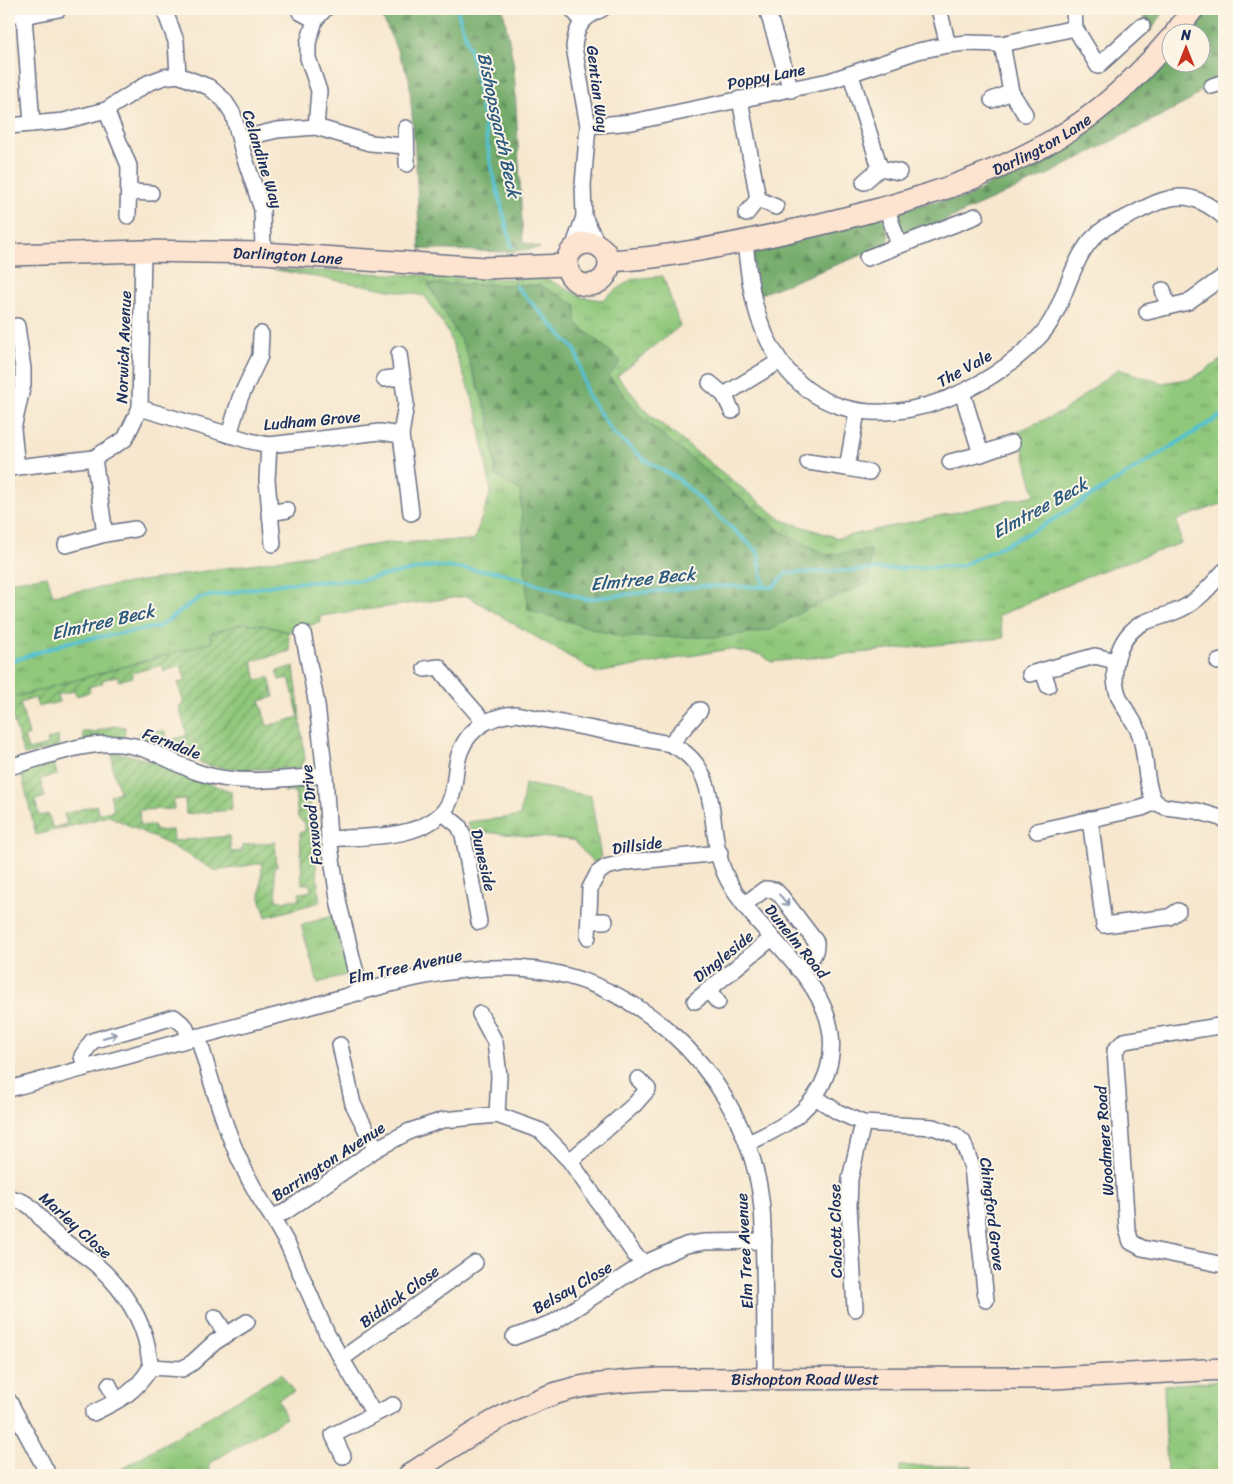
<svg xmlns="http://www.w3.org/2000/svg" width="1233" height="1484" font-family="Sriracha,sans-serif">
<defs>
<pattern id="grass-tufts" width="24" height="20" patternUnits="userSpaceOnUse" patternTransform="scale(1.25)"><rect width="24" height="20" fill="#90c87c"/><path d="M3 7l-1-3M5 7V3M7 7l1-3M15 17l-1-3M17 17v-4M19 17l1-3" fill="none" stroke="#75a369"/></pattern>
<pattern id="forest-firs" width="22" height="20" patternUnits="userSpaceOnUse" patternTransform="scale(1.25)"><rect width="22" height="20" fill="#74ac6c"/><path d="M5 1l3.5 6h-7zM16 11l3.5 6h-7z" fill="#5e8c5c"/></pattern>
<pattern id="garden-furrows" width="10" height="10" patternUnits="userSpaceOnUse" patternTransform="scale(1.25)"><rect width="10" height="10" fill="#90c87c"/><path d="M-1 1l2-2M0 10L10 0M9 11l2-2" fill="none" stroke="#75a369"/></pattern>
</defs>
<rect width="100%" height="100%" fill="#fcf5e5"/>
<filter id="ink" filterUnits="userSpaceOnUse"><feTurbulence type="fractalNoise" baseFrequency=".02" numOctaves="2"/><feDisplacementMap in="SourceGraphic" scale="10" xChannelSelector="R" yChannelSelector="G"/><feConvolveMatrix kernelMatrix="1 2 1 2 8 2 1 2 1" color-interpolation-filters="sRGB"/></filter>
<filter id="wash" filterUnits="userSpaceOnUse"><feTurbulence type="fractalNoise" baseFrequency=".0096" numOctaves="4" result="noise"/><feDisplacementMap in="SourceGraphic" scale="20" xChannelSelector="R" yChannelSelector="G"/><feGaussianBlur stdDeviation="1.12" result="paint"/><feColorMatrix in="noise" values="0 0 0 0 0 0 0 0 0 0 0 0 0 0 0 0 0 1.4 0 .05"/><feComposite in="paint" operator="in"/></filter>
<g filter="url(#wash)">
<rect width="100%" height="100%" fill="#f7e7ce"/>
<g fill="url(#grass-tufts)" stroke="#567c6d">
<path d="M270,269L507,279L543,277L582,297L602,300L632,279L663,276L680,326L617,376L650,415L782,520L838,538L1035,495L1018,431L1062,412L1118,369L1162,383L1193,378L1224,358V503L1177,520L1181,543L1087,576L998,616L1004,638L771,662L762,655L729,649L597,673L467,596L320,616L321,622L288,632L262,625L210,634L213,642L9,699V582L47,576L53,595L385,543L474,540L491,491L477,412L448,332L425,296Z"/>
<path d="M525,784L591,796L601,858L594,863L573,840L471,831L467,822L520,816Z"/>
<path d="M332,916L349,974L318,983L301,925Z"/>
<path d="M281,1374L294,1392L278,1399L286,1418L208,1464L213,1475H111Z"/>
<path d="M1224,1380V1475H1167L1164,1385Z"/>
</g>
<g fill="url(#forest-firs)" stroke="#486e65">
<path d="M379,9H503L514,66L523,242L541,248L507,252L420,249L416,164L409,78Z"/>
<path d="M1140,9H1166L1150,32Z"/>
<path d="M1206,9L1224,10V68L1191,100L1049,174L906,238L900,235L896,215L898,211L932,202L967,198L1015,168L1170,51V62H1200V32H1185Z"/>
<path d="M876,216L884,219L889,236L888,245L758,295L753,258L758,248Z"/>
<path d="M428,284L540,285L576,305V323L621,361L609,376L643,419L783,533L827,555L871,550L869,583L807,609L770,630L720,637H622L528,610L520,490L496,476L489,418L463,344Z"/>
</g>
<rect fill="#90c87c" stroke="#567c6d" x="900" y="1466" width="72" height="9"/>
<g fill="url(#garden-furrows)" stroke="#567c6d">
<path d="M243,623L262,625L288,632L290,651L252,661L257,680L269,677L274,697L260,701L267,726L299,717L289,678L279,680L277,671L294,666L305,760L300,769H232L210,766L139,739L140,732L165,731L168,741L187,735L179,706L184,704L178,683L186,681L181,666L164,671L162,665L132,673L133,677L119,681L117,676L102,680L103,683L89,687L90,692L76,696L74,691L57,695L59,702L38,707L35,698L20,703L29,735L24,737L28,750L48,745L47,740L58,736L59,747L24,755L9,707V699L212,642L210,634Z"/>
<path d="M113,726L125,727L124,737L84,742L83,732H94Z"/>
<path d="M113,752C155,758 191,779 231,791L232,810L186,814L185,799L173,800L174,809L139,810L140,826L154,825L155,831L172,830L173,841L229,836L231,852L242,851V845L275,842L277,866L274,867L277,901L300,899L299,893L311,891L310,884H302L300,832L305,831V823L298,818L295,792H284L289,779L307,777L320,902L266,917L260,898L262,863L216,871L172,846L109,816L36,835L21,772L54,763L57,775L40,779L45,797L35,800L39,816L48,814L53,828L67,824L64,814L96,805L99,814L114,810L110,795L120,792L112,767Z"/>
</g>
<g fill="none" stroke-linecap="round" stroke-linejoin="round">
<g stroke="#55c1cf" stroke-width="4">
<path d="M457,9L475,67L491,166L512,247"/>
<path d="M516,286L576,351L587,394L614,434L645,460L678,479L758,552L764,587"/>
<path d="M9,662L69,642L158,627L199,598L287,583L361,580L433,566L499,572L585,599L702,586L773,587L787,573L961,566L1041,527L1224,414"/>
</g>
</g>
</g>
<g filter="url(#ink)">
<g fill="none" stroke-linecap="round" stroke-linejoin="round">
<defs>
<g id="street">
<path d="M164,9L176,41L178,75"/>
<path d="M572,9L582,21"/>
<path d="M767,9L791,90"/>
<path d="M939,9L948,45"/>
<path d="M1074,9L1075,28L1098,66L1142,26"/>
<path d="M9,12L24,16L32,124"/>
<path d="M300,12L315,20L325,9"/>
<path d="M24,16L59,9"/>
<path d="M315,20L308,43V58L319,91L316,127"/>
<path d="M1002,44L1011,92L1025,114"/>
<path d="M851,75L880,168"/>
<path d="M1212,86L1224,82"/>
<path d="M740,99L758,199L746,214"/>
<path d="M992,100L1011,92"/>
<path d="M106,110L129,166L128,216"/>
<path d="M9,126L64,121L106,110L148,83L164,77L178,75L209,87L224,100L233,114L244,156L262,209L263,253"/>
<path d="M588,126L632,122L829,81L918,51L948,45L967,43L1002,44L1075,28"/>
<path d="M406,128L407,164"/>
<path d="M240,139L277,130L316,127L370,143L405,146"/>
<path d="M864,182L880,168L899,172"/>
<path d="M129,192L151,193"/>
<path d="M758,199L776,207"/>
<path d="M886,207L899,245"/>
<path d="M584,217L598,245"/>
<path d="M745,241C749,284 755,326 781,362C846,454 977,404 1040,336C1069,305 1068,252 1105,228C1115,222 1126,218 1135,213C1172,194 1190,188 1224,217"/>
<path d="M572,251L584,217L583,185L588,126L574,47C576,26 583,17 602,9"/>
<path d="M867,258L976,216"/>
<path d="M1163,290L1168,307"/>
<path d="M1147,312L1188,302L1224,276"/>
<path d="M384,379L402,377"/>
<path d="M710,383L724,395L780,361"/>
<path d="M724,395L732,411"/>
<path d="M140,408L250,441L269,445L380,432L401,435L406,404L399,354"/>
<path d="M229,435L240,398L260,356L261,334"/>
<path d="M401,435L411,513"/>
<path d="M269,445L267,480L273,544"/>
<path d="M981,454L1012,443"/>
<path d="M94,458L105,534"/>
<path d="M808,462L847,468L857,412"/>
<path d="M950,462L981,454L962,392"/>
<path d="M17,467L13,429L23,384V369L17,326"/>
<path d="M9,468L94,458L125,439L140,408L143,251"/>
<path d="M847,468L869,472"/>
<path d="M269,513L287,510"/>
<path d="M66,545L105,534L135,529"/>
<path d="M303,633L317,705L325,775L329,839L339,905L361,993"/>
<path d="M1218,662L1224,660"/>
<path d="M425,669L439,667C452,687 469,703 484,722"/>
<path d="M1043,671L1048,686"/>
<path d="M1030,674L1095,656L1115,661"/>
<path d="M670,744L700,710"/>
<path d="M9,767C47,757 88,739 128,745C154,749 176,765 200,773C240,786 283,779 325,775"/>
<path d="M1155,802C1144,783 1147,757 1140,735C1135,720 1121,707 1117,691C1110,666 1120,633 1145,622C1158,617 1173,614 1185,607C1200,599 1212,584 1224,571"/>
<path d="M443,813L459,826L463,835L479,922"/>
<path d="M1090,819L1104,925L1169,917L1178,911"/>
<path d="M1037,831L1142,808L1155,802L1165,807L1197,811L1224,819"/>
<path d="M329,839C364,836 415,840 442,813C455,800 454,780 457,763C463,732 486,716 516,714L670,744C727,769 703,835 728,880C760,941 851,991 828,1069C816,1110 784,1127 748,1143"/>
<path d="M745,904L765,889L775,890L781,896L816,942C817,956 809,961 798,969"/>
<path d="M589,921H605"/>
<path d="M588,937L590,888L598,873L606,867L628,862L720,853"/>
<path d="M708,990L718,1002"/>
<path d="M695,1001L772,938"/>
<path d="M480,1014L495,1042L499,1076L497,1115"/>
<path d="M1219,1026L1124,1041L1115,1050L1127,1229L1131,1242L1142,1248L1224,1265"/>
<path d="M198,1036C217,1101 233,1162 272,1217L285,1212L376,1149L410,1131L443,1120L497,1115L541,1131L570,1161L635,1255L645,1263L686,1245L704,1242L764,1241"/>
<path d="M340,1045L353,1104L376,1149"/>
<path d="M85,1068L82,1056L92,1041L174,1017L185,1026L190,1039"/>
<path d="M9,1089C100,1064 191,1038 283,1014C358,994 435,965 514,968C633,972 734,1067 758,1181C764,1209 763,1238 764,1267C765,1304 765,1342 765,1379"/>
<path d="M815,1097L838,1112L863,1123L933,1127L955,1135L963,1142L972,1167L986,1300"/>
<path d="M570,1161L634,1105L648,1089L638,1079"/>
<path d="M9,1198C34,1202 36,1215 53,1232C65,1243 80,1252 93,1262C115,1280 137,1309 145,1337C148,1347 149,1357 151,1367"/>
<path d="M272,1217L289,1247L327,1334L374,1414"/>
<path d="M855,1309L849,1206L850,1179L863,1123"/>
<path d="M215,1317L226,1334"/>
<path d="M514,1337L554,1322L645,1263"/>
<path d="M343,1358L475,1263"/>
<path d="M109,1385L116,1401"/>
<path d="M9,1401L46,1470"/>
<path d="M93,1413C120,1400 135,1393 151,1367L182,1369L192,1363L215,1342L247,1322"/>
<path d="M343,1456L333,1435L393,1405"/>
</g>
<g id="secondary">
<path d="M1176,32L1193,9"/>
<circle cx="588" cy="264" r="21"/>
<path id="s1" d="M9,255L143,251L263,253L485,268L567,265"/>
<path id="s2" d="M609,261C664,258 719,247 773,235C869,214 983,185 1067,132C1106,107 1140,74 1170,39"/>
<path id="s3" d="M409,1475C460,1442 514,1402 575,1388C602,1382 631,1381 659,1379L1053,1378L1224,1369"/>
</g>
</defs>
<use href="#street" stroke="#686f85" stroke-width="18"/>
<use href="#secondary" stroke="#686f85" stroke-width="24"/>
<use href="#street" stroke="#fff" stroke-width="15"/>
<use href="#secondary" stroke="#fde4d0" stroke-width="21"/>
</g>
<defs><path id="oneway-shaft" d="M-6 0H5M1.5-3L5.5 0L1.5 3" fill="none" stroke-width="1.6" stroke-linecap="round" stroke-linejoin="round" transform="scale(1.25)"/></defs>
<g stroke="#8d97ae">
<use href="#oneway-shaft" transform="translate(784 900) rotate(49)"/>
<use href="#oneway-shaft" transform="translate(110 1036) rotate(-16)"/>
</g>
</g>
<g text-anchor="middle" stroke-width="4" stroke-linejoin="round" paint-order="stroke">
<g font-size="16" fill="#1b2f5e" stroke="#fcf5e5">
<text transform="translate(766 76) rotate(-11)" y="6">Poppy Lane</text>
<text transform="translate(598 89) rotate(83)" y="6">Gentian Way</text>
<text dy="6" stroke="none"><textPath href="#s2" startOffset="451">Darlington Lane</textPath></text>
<text transform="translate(263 159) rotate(73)" y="6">Celandine Way</text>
<text dy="6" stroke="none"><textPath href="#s1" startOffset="279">Darlington Lane</textPath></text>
<text transform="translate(123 347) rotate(-88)" y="6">Norwich Avenue</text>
<text transform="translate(964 368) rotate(-29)" y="6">The Vale</text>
<text transform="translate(312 420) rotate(-5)" y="6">Ludham Grove</text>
<text transform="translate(172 743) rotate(21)" y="6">Ferndale</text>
<text transform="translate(311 815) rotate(-96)" y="6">Foxwood Drive</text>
<text transform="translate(637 845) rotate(-8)" y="6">Dillside</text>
<text transform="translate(484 860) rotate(77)" y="6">Duneside</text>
<text transform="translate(797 941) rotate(51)" y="6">Dunelm Road</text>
<text transform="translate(723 956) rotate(-39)" y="6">Dingleside</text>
<text transform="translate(405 966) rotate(-12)" y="6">Elm Tree Avenue</text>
<text transform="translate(1104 1141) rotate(-94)" y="6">Woodmere Road</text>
<text transform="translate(328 1161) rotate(-33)" y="6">Barrington Avenue</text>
<text transform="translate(993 1214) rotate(83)" y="6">Chingford Grove</text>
<text transform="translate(76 1225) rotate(42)" y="6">Marley Close</text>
<text transform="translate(835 1231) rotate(-91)" y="6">Calcott Close</text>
<text transform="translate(744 1251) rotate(-93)" y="6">Elm Tree Avenue</text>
<text transform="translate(572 1287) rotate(-30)" y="6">Belsay Close</text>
<text transform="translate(399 1296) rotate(-36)" y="6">Biddick Close</text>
<text dy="6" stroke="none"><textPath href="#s3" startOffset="419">Bishopton Road West</textPath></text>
</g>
<g font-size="18" font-style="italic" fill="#2c5b80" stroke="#fcf5e5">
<text transform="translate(499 125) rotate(78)" y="6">Bishopsgarth Beck</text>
<text transform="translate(1040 508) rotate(-29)" y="6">Elmtree Beck</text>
<text transform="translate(643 579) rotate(-6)" y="6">Elmtree Beck</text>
<text transform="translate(103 622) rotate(-13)" y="6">Elmtree Beck</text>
</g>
</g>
<rect width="1233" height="1484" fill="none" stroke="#fcf5e5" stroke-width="30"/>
<g transform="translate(1186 48)"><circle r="24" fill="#fcf5e5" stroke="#a2a6af"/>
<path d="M0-4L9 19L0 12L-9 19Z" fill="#c8321e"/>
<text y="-8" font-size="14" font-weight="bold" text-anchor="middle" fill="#1b2f5e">N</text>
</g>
</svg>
